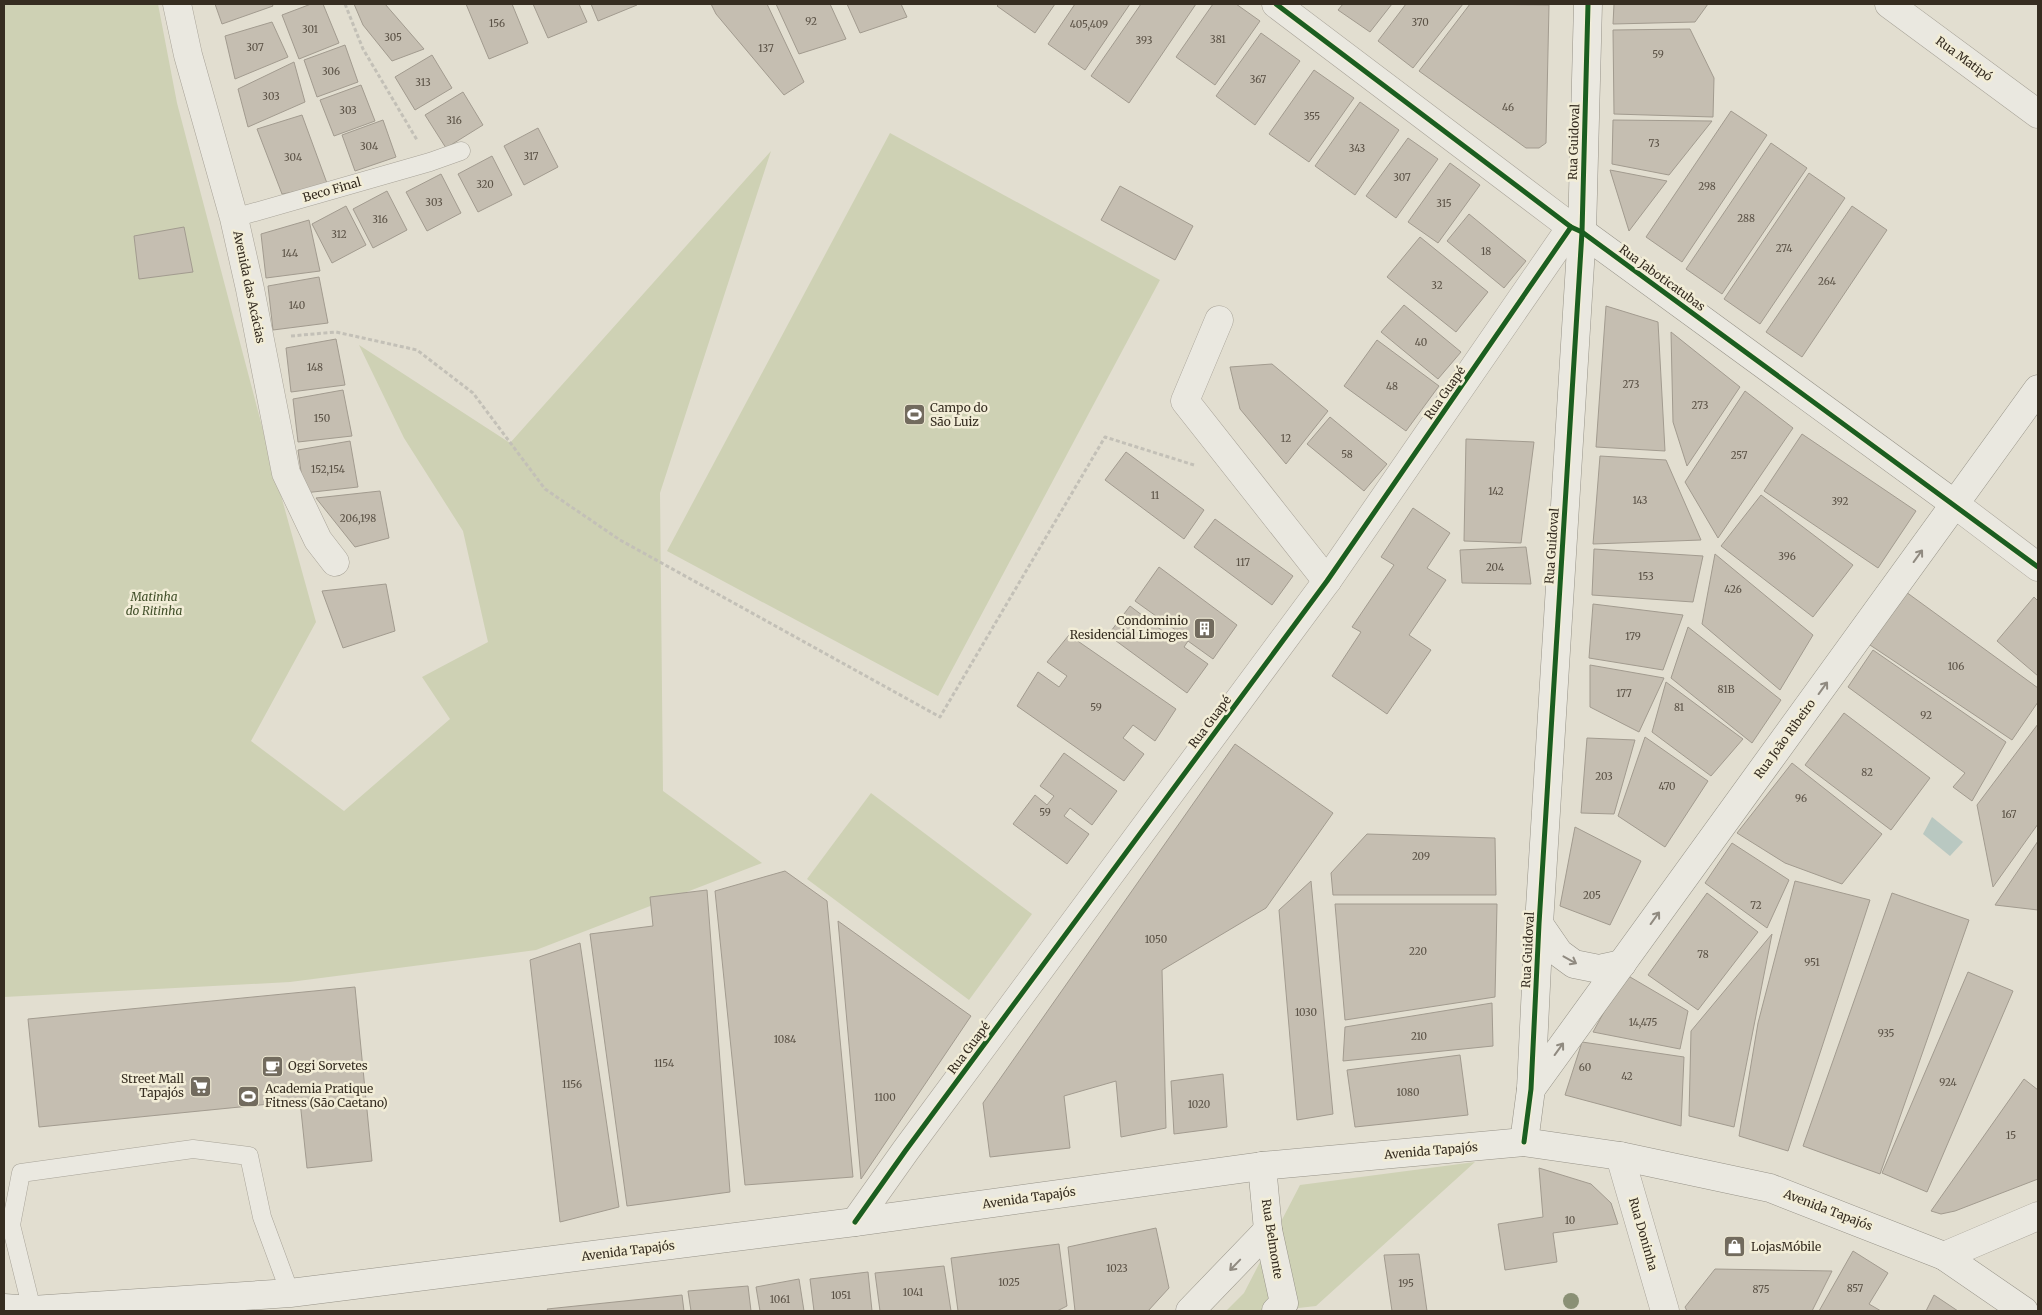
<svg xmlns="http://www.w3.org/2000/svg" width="2042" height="1315" font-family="Merriweather,serif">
<rect width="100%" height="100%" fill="#e2ded0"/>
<g fill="#ced1b4">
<path d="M4,4H158L177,103L264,434L316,622L251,741L344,811L450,719L422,677L488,642L463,531L404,438L359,345L510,443L771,151L660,493L663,791L762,863L536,950L290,982L4,997Z"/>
<path d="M890,133L1160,280L938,696L667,551Z"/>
<path d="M871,793L1032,914L969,1000L807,879Z"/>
<path d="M1475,1162L1316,1306L1272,1311H1226L1244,1293L1300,1185Z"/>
</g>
<path fill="#b9c8c1" d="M1932,817L1963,842L1950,856L1923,834Z"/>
<g fill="#c5beb1" stroke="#a29b8f">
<path d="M215,4H272L273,6L222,24Z"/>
<path d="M311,4H323L339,43L299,59L282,15Z"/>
<path d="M354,4H385L424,49L392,61L363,25Z"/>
<path d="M466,4H512L528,43L489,59Z"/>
<path d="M533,4H579L587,22L548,38Z"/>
<path d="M591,4H637V5L598,21Z"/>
<path d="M711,4H767L804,82L784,95L716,14Z"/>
<path d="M776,4H830L846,39L799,54Z"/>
<path d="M847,4H901L907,17L860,33Z"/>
<path d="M999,4H1055L1035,33L997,6Z"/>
<path d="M1075,4H1130L1085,70L1048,44Z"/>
<path d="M1141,4H1196L1129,103L1091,76Z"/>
<path d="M1213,4H1236L1260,21L1215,85L1176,57Z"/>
<path d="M1343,4H1392L1370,32L1338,10Z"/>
<path d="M1406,4H1463L1413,68L1378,41Z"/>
<path d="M1470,4L1549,5L1546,143L1539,148H1526L1419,71Z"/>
<path d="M1614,4H1708L1695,22L1613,24Z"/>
<path d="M272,22L288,57L235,79L225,36Z"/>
<path d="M1690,29L1714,78L1713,117L1614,114L1613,30Z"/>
<path d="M1261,33L1300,61L1255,125L1216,96Z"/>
<path d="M345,45L358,82L317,97L304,60Z"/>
<path d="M432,55L452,88L415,110L395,77Z"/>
<path d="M294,62L305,102L248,127L238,89Z"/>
<path d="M1314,70L1354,98L1309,162L1269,134Z"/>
<path d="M361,85L375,121L334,136L320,100Z"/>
<path d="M463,92L483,125L446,148L425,115Z"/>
<path d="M1360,102L1399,130L1355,195L1315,166Z"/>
<path d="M1731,111L1767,135L1682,262L1646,237Z"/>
<path d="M302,115L328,186L282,194L257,129Z"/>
<path d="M383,120L396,157L355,171L342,135Z"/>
<path d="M1613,120L1712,121L1669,175L1612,164Z"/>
<path d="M538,128L558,167L524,185L504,146Z"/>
<path d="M1408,138L1438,159L1396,218L1366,196Z"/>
<path d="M1771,143L1807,168L1722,294L1686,269Z"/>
<path d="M492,156L512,195L478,212L458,174Z"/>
<path d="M1450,163L1480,185L1438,243L1408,222Z"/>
<path d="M1610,170L1667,181L1629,231Z"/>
<path d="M1809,173L1845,198L1760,324L1724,299Z"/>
<path d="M441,174L461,213L427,231L406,192Z"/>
<path d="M1120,186L1193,226L1175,260L1101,220Z"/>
<path d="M387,191L407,230L373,248L353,209Z"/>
<path d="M346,206L366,245L332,263L312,224Z"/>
<path d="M1852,206L1887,230L1802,357L1766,332Z"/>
<path d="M1469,214L1526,261L1504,288L1447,241Z"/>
<path d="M309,220L320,271L266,278L261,234Z"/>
<path d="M184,227L193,272L139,279L134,236Z"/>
<path d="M1420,237L1488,292L1456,332L1387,277Z"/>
<path d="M319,277L328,323L273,330L268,286Z"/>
<path d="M1404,305L1461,352L1438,379L1381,332Z"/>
<path d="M1606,306L1658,322L1665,451L1596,447Z"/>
<path d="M1671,332L1740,387L1687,466L1673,422Z"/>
<path d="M336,339L345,385L291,392L286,348Z"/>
<path d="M1377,340L1439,386L1406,431L1344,386Z"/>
<path d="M1272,364L1328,411L1286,464L1240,409L1230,367Z"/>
<path d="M343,390L352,436L298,442L293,399Z"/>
<path d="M1745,391L1793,428L1718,538L1685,482Z"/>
<path d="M1330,417L1387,464L1364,491L1307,444Z"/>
<path d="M1802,434L1916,511L1878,568L1764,491Z"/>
<path d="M1466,439L1534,442L1521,543L1464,541Z"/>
<path d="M350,441L358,487L304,493L298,450Z"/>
<path d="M1126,452L1204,510L1184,539L1105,480Z"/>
<path d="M1600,456L1666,460L1701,540L1593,544Z"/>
<path d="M380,491L389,538L355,547L316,498Z"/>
<path d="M1761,495L1853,565L1813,617L1721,546Z"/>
<path d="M1413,508L1450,533L1427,568L1446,580L1409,635L1431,650L1387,714L1332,676L1361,632L1352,627L1394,565L1381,557Z"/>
<path d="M1215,519L1293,576L1272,605L1194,547Z"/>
<path d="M1526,547L1531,584L1462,583L1460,550Z"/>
<path d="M1594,549L1703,556L1693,602L1592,595Z"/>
<path d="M1715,554L1813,635L1780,690L1702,624Z"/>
<path d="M1159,567L1237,625L1213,659L1188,641L1184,647L1208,664L1187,693L1108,635L1130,606L1172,638L1177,631L1135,601Z"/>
<path d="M386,584L395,631L343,648L322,591Z"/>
<path d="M1906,592L2038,688V702L2012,740L1870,645Z"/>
<path d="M2034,597L2038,601V676L1997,641Z"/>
<path d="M1593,604L1683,615L1663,670L1589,658Z"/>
<path d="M1688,627L1781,700L1752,743L1671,678Z"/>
<path d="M1069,635L1176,709L1155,741L1133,725L1123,738L1144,754L1124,781L1017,706L1038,672L1059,687L1067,676L1047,662Z"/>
<path d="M1873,650L2006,742L1972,801L1953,787L1965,773L1848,687Z"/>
<path d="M1590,665L1664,678L1639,732L1590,707Z"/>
<path d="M1666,682L1743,739L1711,776L1652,732Z"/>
<path d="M1844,713L1930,778L1891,830L1805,765Z"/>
<path d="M2038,724V824L1993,887L1977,805Z"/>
<path d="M1645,737L1708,781L1665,847L1618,816Z"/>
<path d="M1587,738L1635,740L1614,814L1581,813Z"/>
<path d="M1235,744L1333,813L1266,908L1162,970L1166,1128L1121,1137L1116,1081L1064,1096L1070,1148L990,1157L983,1103Z"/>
<path d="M1064,753L1117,791L1092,825L1070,808L1064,816L1089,834L1067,864L1013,824L1035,795L1047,805L1054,796L1040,786Z"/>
<path d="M1792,763L1882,834L1842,884L1785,863L1737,833Z"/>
<path d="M1575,827L1641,861L1610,925L1560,906Z"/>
<path d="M1367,834L1495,838L1496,895H1333L1331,873Z"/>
<path d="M2038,841V910L1995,905Z"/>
<path d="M1732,843L1789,880L1767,928L1705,883Z"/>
<path d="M785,871L827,901L853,1177L745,1185L715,891Z"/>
<path d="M1311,881L1333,1114L1297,1120L1279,910Z"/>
<path d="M1795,881L1870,900L1788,1151L1739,1136L1758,1023Z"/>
<path d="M707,890L730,1192L627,1206L590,934L653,926L650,897Z"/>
<path d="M1707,893L1758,932L1698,1010L1648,975Z"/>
<path d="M1892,893L1969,920L1880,1174L1803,1146Z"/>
<path d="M1335,904H1497L1495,997L1345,1020Z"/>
<path d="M838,921L971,1016L861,1179Z"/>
<path d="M1772,934L1734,1127L1689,1116L1691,1031Z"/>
<path d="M580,943L619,1207L560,1222L530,960Z"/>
<path d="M1968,972L2013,991L1927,1192L1882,1173Z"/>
<path d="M1625,974L1688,1011L1680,1049L1593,1032Z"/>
<path d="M355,987L372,1161L307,1168L300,1101L39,1127L28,1019Z"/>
<path d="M1492,1003L1493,1046L1343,1061L1345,1027Z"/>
<path d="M1582,1042L1684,1057L1681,1126L1565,1095Z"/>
<path d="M1460,1055L1468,1115L1355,1127L1347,1070Z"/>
<path d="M1223,1074L1227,1127L1174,1134L1171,1081Z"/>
<path d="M2024,1079L2038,1090V1179L1955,1211L1941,1214L1931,1211Z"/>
<path d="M1539,1168L1591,1184L1611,1203L1618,1224L1553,1233L1557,1262L1505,1270L1498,1224L1543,1217Z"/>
<path d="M1156,1228L1169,1288L1148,1311H1075L1068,1247Z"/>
<path d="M1059,1244L1067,1306L1057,1311H958L951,1258Z"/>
<path d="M1853,1251L1888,1273L1869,1304L1881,1311H1819Z"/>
<path d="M1419,1254L1427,1311H1392L1384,1255Z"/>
<path d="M944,1266L951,1311H880L875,1273Z"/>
<path d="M1715,1269L1832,1271L1812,1311H1687L1685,1307Z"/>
<path d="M868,1272L872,1311H814L810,1279Z"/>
<path d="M799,1279L804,1311H760L756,1287Z"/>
<path d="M748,1286L751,1311H691L688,1291Z"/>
<path d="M682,1295L684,1311H548L547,1309Z"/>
<path d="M1934,1295L1958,1311H1926Z"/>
</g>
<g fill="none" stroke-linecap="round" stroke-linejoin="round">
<defs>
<g id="lane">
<path d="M234,218L430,162L461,151"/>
<path d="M32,1310L11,1225L21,1173L193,1149L249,1156L262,1217L290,1293"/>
</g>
<g id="street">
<path d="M177,4L188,55L234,218L250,289L286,473L318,540L335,562"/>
<path d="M1276,4L1571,227L1582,232"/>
<path d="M1889,4L2038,114"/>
<path d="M1219,320L1185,401L1327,581"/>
<path d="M1956,505L2038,567"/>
<path d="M1620,1156L1665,1311"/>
<path d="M855,1222L906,1150L1327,581L1571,227"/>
<path d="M1944,1256L2038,1216"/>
</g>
<g id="secondary">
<path d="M1582,232L1956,505"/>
<path d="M1539,924L1559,953L1574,964L1599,969L1622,964"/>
<path d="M1531,1089L2038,389"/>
<path d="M1524,1142L1531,1089L1539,924L1582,232L1588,4"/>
<path d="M1262,1166L1268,1230L1284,1303L1276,1311"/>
<path d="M4,1308L32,1310L290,1293L855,1222L1262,1166L1524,1142L1620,1156L1770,1188L1944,1256L2024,1311"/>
<path d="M1190,1311L1268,1230"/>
</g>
</defs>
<use href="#lane" stroke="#a8a398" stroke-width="19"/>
<use href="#street" stroke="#a8a398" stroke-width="29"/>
<use href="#secondary" stroke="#979388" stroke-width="29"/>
<g stroke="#c3c0b7" stroke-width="3" stroke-dasharray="4 2.5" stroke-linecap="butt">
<path d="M345,4L363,49L417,140"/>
<path d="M291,336L336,332L417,350L473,393L545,489L620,540L940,717L1105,437L1194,465"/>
</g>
<use href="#lane" stroke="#eae8e0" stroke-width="18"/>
<use href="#street" stroke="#eae8e0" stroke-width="28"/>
<use href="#secondary" stroke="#eae8e0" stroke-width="28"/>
<defs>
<g id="cycleway">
<path d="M1276,4L1571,227L1582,232L2038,567"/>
<path d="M1524,1142L1531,1089L1539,924L1582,232L1588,4"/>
<path d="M855,1222L906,1150L1327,581L1571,227"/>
</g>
</defs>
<use href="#cycleway" stroke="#f2edd7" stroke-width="8"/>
<use href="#cycleway" stroke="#1b5e20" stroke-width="5"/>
</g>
<circle fill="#8a9075" cx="1571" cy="1301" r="8"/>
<defs><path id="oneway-shaft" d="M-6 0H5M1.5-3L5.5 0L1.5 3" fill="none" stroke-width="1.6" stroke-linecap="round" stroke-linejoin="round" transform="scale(1.25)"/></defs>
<g stroke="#908a80">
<use href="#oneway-shaft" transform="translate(1918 556) rotate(-54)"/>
<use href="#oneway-shaft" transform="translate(1823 688) rotate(-54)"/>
<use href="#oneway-shaft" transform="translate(1655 918) rotate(-54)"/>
<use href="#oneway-shaft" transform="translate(1570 960) rotate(29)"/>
<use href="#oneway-shaft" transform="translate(1559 1049) rotate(-54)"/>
<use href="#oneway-shaft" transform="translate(1235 1265) rotate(134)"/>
</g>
<defs>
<symbol id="stadium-square" viewBox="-11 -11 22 22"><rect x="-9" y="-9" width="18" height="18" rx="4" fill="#726b5e" stroke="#f2edd7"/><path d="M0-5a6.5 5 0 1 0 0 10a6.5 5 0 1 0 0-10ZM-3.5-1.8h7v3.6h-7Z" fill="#fff"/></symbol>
<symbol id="building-square" viewBox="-11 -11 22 22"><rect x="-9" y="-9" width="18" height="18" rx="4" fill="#726b5e" stroke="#f2edd7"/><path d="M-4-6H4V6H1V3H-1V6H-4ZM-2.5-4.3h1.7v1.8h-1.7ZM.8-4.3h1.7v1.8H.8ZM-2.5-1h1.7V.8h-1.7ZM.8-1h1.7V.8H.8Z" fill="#fff"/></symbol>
<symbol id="cafe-square" viewBox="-11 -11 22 22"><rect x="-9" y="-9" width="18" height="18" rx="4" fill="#726b5e" stroke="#f2edd7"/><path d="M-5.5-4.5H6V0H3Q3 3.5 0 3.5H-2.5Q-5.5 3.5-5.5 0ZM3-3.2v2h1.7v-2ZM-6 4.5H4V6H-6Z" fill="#fff"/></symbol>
<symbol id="supermarket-square" viewBox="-11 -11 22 22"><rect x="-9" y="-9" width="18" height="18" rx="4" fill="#726b5e" stroke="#f2edd7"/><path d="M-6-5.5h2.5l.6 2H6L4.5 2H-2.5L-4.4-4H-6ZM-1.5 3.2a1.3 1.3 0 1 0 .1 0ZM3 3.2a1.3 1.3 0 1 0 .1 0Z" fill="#fff"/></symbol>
<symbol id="shop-square" viewBox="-11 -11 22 22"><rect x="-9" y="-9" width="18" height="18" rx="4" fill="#726b5e" stroke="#f2edd7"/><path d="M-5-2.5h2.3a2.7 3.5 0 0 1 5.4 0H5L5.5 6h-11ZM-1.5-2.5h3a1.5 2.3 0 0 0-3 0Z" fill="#fff"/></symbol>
</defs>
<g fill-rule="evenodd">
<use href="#stadium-square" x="902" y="402" width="25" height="25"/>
<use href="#building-square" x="1192" y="616" width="25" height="25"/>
<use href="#cafe-square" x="260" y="1054" width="25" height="25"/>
<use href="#supermarket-square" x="188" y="1074" width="25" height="25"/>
<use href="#stadium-square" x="236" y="1084" width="25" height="25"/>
<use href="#shop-square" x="1722" y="1234" width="25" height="25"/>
</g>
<g text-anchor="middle" stroke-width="5" stroke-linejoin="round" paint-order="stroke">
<g font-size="10" fill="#5a5145">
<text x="811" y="25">92</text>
<text x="1420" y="26">370</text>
<text x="497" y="27">156</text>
<text x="1089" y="28">405,409</text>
<text x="310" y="33">301</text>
<text x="393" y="41">305</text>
<text x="1218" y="43">381</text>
<text x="1144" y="44">393</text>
<text x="255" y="51">307</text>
<text x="766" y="52">137</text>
<text x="1658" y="58">59</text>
<text x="331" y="75">306</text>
<text x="1258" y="83">367</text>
<text x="423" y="86">313</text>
<text x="271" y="100">303</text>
<text x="1508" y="111">46</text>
<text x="348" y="114">303</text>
<text x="1312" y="120">355</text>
<text x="454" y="124">316</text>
<text x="1654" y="147">73</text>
<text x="369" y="150">304</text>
<text x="1357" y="152">343</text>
<text x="531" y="160">317</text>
<text x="293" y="161">304</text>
<text x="1402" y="181">307</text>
<text x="485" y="188">320</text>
<text x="1707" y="190">298</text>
<text x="434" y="206">303</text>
<text x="1444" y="207">315</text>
<text x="1746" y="222">288</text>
<text x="380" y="223">316</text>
<text x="339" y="238">312</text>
<text x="1784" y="252">274</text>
<text x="1486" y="255">18</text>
<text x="290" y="257">144</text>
<text x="1827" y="285">264</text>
<text x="1437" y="289">32</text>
<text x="297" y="309">140</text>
<text x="1421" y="346">40</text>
<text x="315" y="371">148</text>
<text x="1631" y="388">273</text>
<text x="1392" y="390">48</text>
<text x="1700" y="409">273</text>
<text x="322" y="422">150</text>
<text x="1286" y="442">12</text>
<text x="1347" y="458">58</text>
<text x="1739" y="459">257</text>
<text x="328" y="473">152,154</text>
<text x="1496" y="495">142</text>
<text x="1155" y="499">11</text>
<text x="1640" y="504">143</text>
<text x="1840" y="505">392</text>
<text x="358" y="522">206,198</text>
<text x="1787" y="560">396</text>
<text x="1243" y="566">117</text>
<text x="1495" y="571">204</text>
<text x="1646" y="580">153</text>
<text x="1733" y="593">426</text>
<text x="1633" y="640">179</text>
<text x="1956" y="670">106</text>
<text x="1726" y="693">81B</text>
<text x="1624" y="697">177</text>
<text x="1096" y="711">59</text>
<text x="1679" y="711">81</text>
<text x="1926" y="719">92</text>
<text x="1867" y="776">82</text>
<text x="1604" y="780">203</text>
<text x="1667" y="790">470</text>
<text x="1801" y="802">96</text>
<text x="1045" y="816">59</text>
<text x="2009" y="818">167</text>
<text x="1421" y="860">209</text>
<text x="1592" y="899">205</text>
<text x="1756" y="909">72</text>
<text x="1156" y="943">1050</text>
<text x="1418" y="955">220</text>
<text x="1703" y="958">78</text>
<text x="1812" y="966">951</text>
<text x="1306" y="1016">1030</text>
<text x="1643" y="1026">14,475</text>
<text x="1886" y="1037">935</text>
<text x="1419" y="1040">210</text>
<text x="785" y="1043">1084</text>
<text x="664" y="1067">1154</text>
<text x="1585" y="1071">60</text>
<text x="1627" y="1080">42</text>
<text x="1948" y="1086">924</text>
<text x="572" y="1088">1156</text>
<text x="1408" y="1096">1080</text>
<text x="885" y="1101">1100</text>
<text x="1199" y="1108">1020</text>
<text x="2011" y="1139">15</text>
<text x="1570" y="1224">10</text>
<text x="1117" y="1272">1023</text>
<text x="1009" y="1286">1025</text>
<text x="1406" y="1287">195</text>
<text x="1855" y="1292">857</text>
<text x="1761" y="1293">875</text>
<text x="913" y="1296">1041</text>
<text x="841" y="1299">1051</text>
<text x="780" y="1303">1061</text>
</g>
<g font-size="12" fill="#362d21" stroke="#f2edd7">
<text transform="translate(1964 59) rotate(36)" y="4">Rua Matipó</text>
<text transform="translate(1574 142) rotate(-88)" y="4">Rua Guidoval</text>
<text transform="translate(332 190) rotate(-16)" y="4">Beco Final</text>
<text transform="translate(1662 278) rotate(36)" y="4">Rua Jaboticatubas</text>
<text transform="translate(249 287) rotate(78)" y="4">Avenida das Acácias</text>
<text transform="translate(1445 393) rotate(-55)" y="4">Rua Guapé</text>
<text transform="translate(1552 546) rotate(-86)" y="4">Rua Guidoval</text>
<text transform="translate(1210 722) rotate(-53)" y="4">Rua Guapé</text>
<text transform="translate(1785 739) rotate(-54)" y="4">Rua João Ribeiro</text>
<text transform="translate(1528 950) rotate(-87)" y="4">Rua Guidoval</text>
<text transform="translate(969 1048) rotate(-53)" y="4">Rua Guapé</text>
<text transform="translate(1431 1151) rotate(-5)" y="4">Avenida Tapajós</text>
<text transform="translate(1029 1198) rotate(-8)" y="4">Avenida Tapajós</text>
<text transform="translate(1828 1210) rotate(21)" y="4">Avenida Tapajós</text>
<text transform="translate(1643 1234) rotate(74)" y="4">Rua Doninha</text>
<text transform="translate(1272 1239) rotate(81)" y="4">Rua Belmonte</text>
<text transform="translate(628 1251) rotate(-7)" y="4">Avenida Tapajós</text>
</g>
<g font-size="12" fill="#362d21" stroke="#f2edd7" text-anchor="start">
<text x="930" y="412">Campo do<tspan x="930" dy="14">São Luiz</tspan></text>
<text x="1188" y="625" text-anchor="end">Condominio<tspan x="1188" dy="14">Residencial Limoges</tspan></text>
<text x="288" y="1070">Oggi Sorvetes</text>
<text x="184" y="1083" text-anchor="end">Street Mall<tspan x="184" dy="14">Tapajós</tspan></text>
<text x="265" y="1093">Academia Pratique<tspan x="265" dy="14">Fitness (São Caetano)</tspan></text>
<text x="1751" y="1251">LojasMóbile</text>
</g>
<g font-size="12" font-style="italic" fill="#42502a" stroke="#f2edd7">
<text x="154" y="601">Matinha<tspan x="154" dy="14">do Ritinha</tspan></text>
</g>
</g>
<rect width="2042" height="1315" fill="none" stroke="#362d21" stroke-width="10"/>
</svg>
